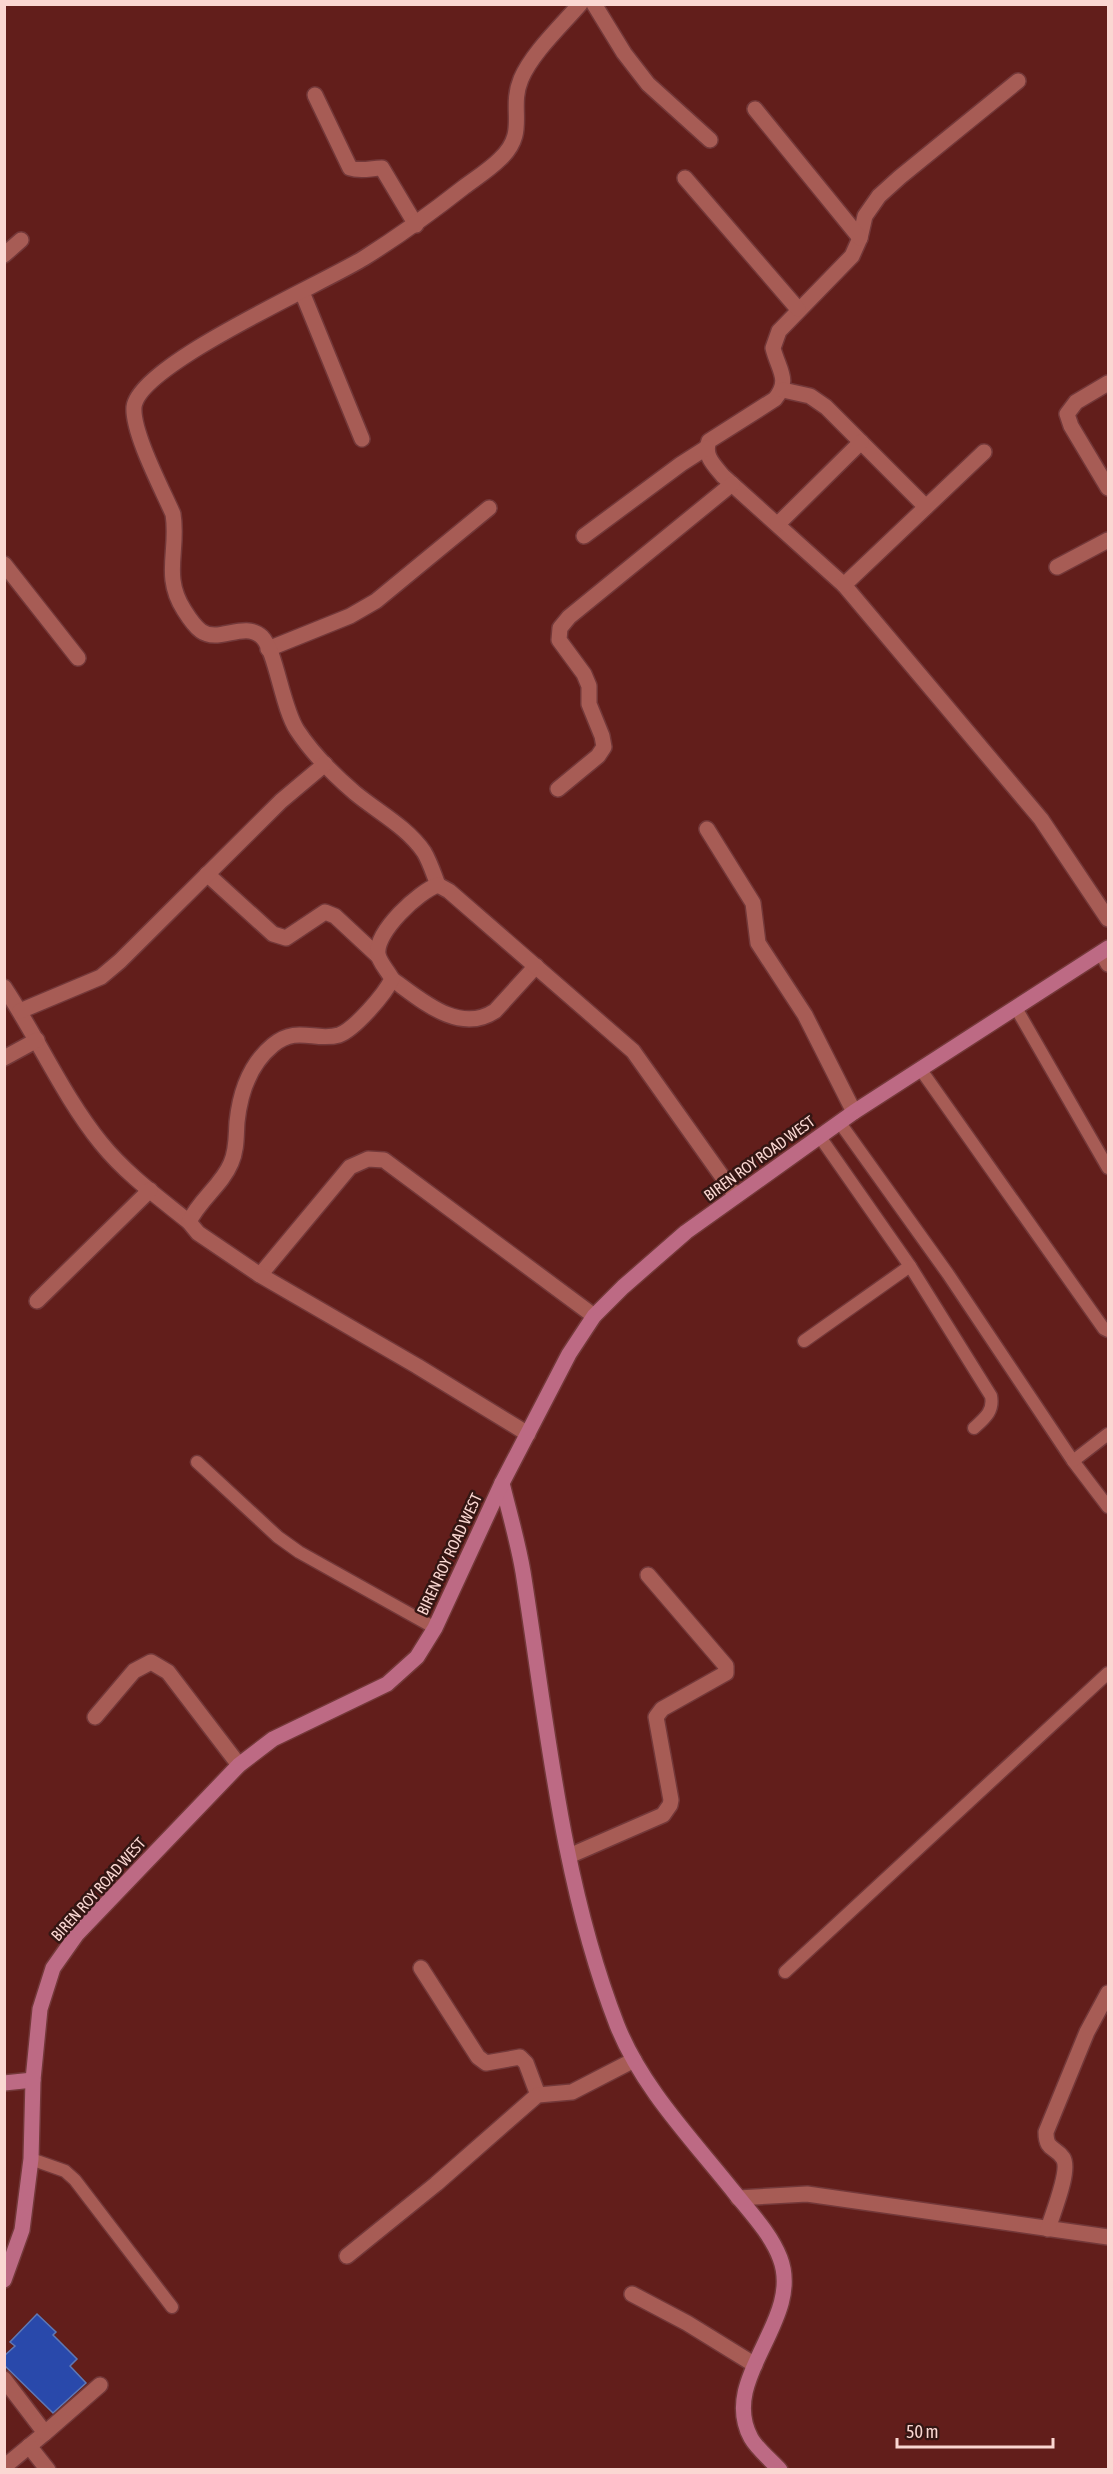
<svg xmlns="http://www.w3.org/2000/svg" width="1113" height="2474" font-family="'Asap Condensed',sans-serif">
<rect width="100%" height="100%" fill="#621e1b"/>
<path fill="#2949ab" stroke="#5f78b5" stroke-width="1.5" d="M37,2314L56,2332L53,2335L77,2359L70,2366L86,2383L53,2413L4,2365V2356L15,2346L10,2342Z"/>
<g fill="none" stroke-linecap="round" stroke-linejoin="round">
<defs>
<g id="lane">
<path d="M1016,1008L1108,1168"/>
<path d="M921,1070L1104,1329L1108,1331"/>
<path d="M840,1123L948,1274L1073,1461L1108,1507"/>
<path d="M820,1137L910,1266L991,1396C994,1411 985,1418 974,1428"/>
<path d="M804,1341L910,1266"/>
<path d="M1073,1461L1108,1434"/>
<path d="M197,1462L278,1537L299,1552L435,1628"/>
<path d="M785,1972L1108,1673"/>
<path d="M31,2159L65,2171L75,2180L172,2307"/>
</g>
<g id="street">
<path d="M594,4L624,53L648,84L710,140"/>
<path d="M1018,81L900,177L879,196L865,216L860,238L852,256L779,331L773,348C778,369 791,380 775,399L709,441C703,455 714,465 723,476L844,585L1041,819L1108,919"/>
<path d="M315,95L350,168C362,172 370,168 382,168L416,225"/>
<path d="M755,109L860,238"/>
<path d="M685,178L798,309"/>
<path d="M4,255L21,240"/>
<path d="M302,292L362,439"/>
<path d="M1108,383L1076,402L1067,414L1071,426L1108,488"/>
<path d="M783,390L810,396L826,407L926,507"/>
<path d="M778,524L861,442"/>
<path d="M584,536L681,464L706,448"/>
<path d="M4,564L78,658"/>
<path d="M1057,567L1108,540"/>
<path d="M844,585L984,452"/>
<path d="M268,649L350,616L376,601L489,508"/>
<path d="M558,789L598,756L604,747L602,736L589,704V686L584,674L559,640L560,628L569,617L732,484"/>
<path d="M707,829L753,903L758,943L805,1015L854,1112"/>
<path d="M207,874L273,934L286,938L325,912L335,916L378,956"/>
<path d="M438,885C434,875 430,862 424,852C407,827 378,812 355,793C334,775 312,753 297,730C282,707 276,651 262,637C244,620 219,644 201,631C194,626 189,618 184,610C162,576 179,550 173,514C162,489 132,432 134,407C139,364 324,283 364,258C399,236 431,213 464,187C476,178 489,170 500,159C529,132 508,110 521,79C532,53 561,26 580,4"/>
<path d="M1102,953L1108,964"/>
<path d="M392,979C420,999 459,1035 495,1011L536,966"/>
<path d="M4,987C38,1038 63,1096 101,1143C126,1174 158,1197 189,1222"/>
<path d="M20,1011L101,977L120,961L281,801L325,764"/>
<path d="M4,1058L37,1040"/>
<path d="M260,1275L350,1167L368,1159L384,1160L594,1316"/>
<path d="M37,1301L150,1190"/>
<path d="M528,1434L417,1366L260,1275L198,1233L189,1222C199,1200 222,1185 231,1163C237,1150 236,1135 237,1122C240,1093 250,1064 273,1045C297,1025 315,1042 339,1035C355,1029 385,994 392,979C388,971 379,962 378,954C375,932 419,891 438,885L449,891L633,1051L736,1196"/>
<path d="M95,1717L134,1671L151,1662L168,1672L239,1765"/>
<path d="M569,1856L663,1815L670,1805L671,1800L656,1717L662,1709L726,1673V1666L648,1575"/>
<path d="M421,1968L478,2057L486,2063L520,2057L526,2063L538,2095"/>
<path d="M738,2198L807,2194L1108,2237"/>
<path d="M1048,2229C1052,2215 1071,2170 1063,2158C1055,2146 1046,2151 1046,2132L1087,2032L1108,1993"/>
<path d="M347,2256L436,2184L534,2098L538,2095L572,2092L634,2060"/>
<path d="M632,2294L687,2323L755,2365"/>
<path d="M4,2379L45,2433L4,2467"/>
<path d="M45,2433L100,2385"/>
<path d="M29,2446L48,2470"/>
</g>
<g id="secondary">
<path d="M502,1483C509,1512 518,1542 523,1572C547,1723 561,1881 617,2025C642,2088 692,2139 734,2192C750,2212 771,2234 780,2258C804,2320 718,2378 751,2438C757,2449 771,2460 780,2470"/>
<path d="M4,2083L33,2080"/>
<path d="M4,2280L22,2230L31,2159L33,2080L40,2009L53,1968L77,1934L239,1765L273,1739L387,1684L417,1657L435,1628L502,1483L569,1354L594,1316L623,1287L686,1232L854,1112L1108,948"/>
</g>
</defs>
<use href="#lane" stroke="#733839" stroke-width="15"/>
<use href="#street" stroke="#733839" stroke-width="18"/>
<use href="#secondary" stroke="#733839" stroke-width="18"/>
<use href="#lane" stroke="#a75c55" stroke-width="12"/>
<use href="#street" stroke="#a75c55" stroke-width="15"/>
<use href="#secondary" stroke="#bd6a84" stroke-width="15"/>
</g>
<g text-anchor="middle" stroke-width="5" stroke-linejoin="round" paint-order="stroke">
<g font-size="16" fill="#fad7d2" stroke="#341613">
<text transform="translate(759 1158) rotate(-36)" y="6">BIREN ROY ROAD WEST</text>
<text transform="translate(449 1554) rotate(-65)" y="6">BIREN ROY ROAD WEST</text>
<text transform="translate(98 1889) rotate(-48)" y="6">BIREN ROY ROAD WEST</text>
</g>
</g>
<rect width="1113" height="2474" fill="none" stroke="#fad7d2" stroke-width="12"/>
<path d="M897 2438v9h156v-9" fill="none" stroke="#fad7d2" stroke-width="3"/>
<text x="906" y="2438" font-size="18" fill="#fad7d2" stroke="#341613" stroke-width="4.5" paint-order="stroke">50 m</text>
</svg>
